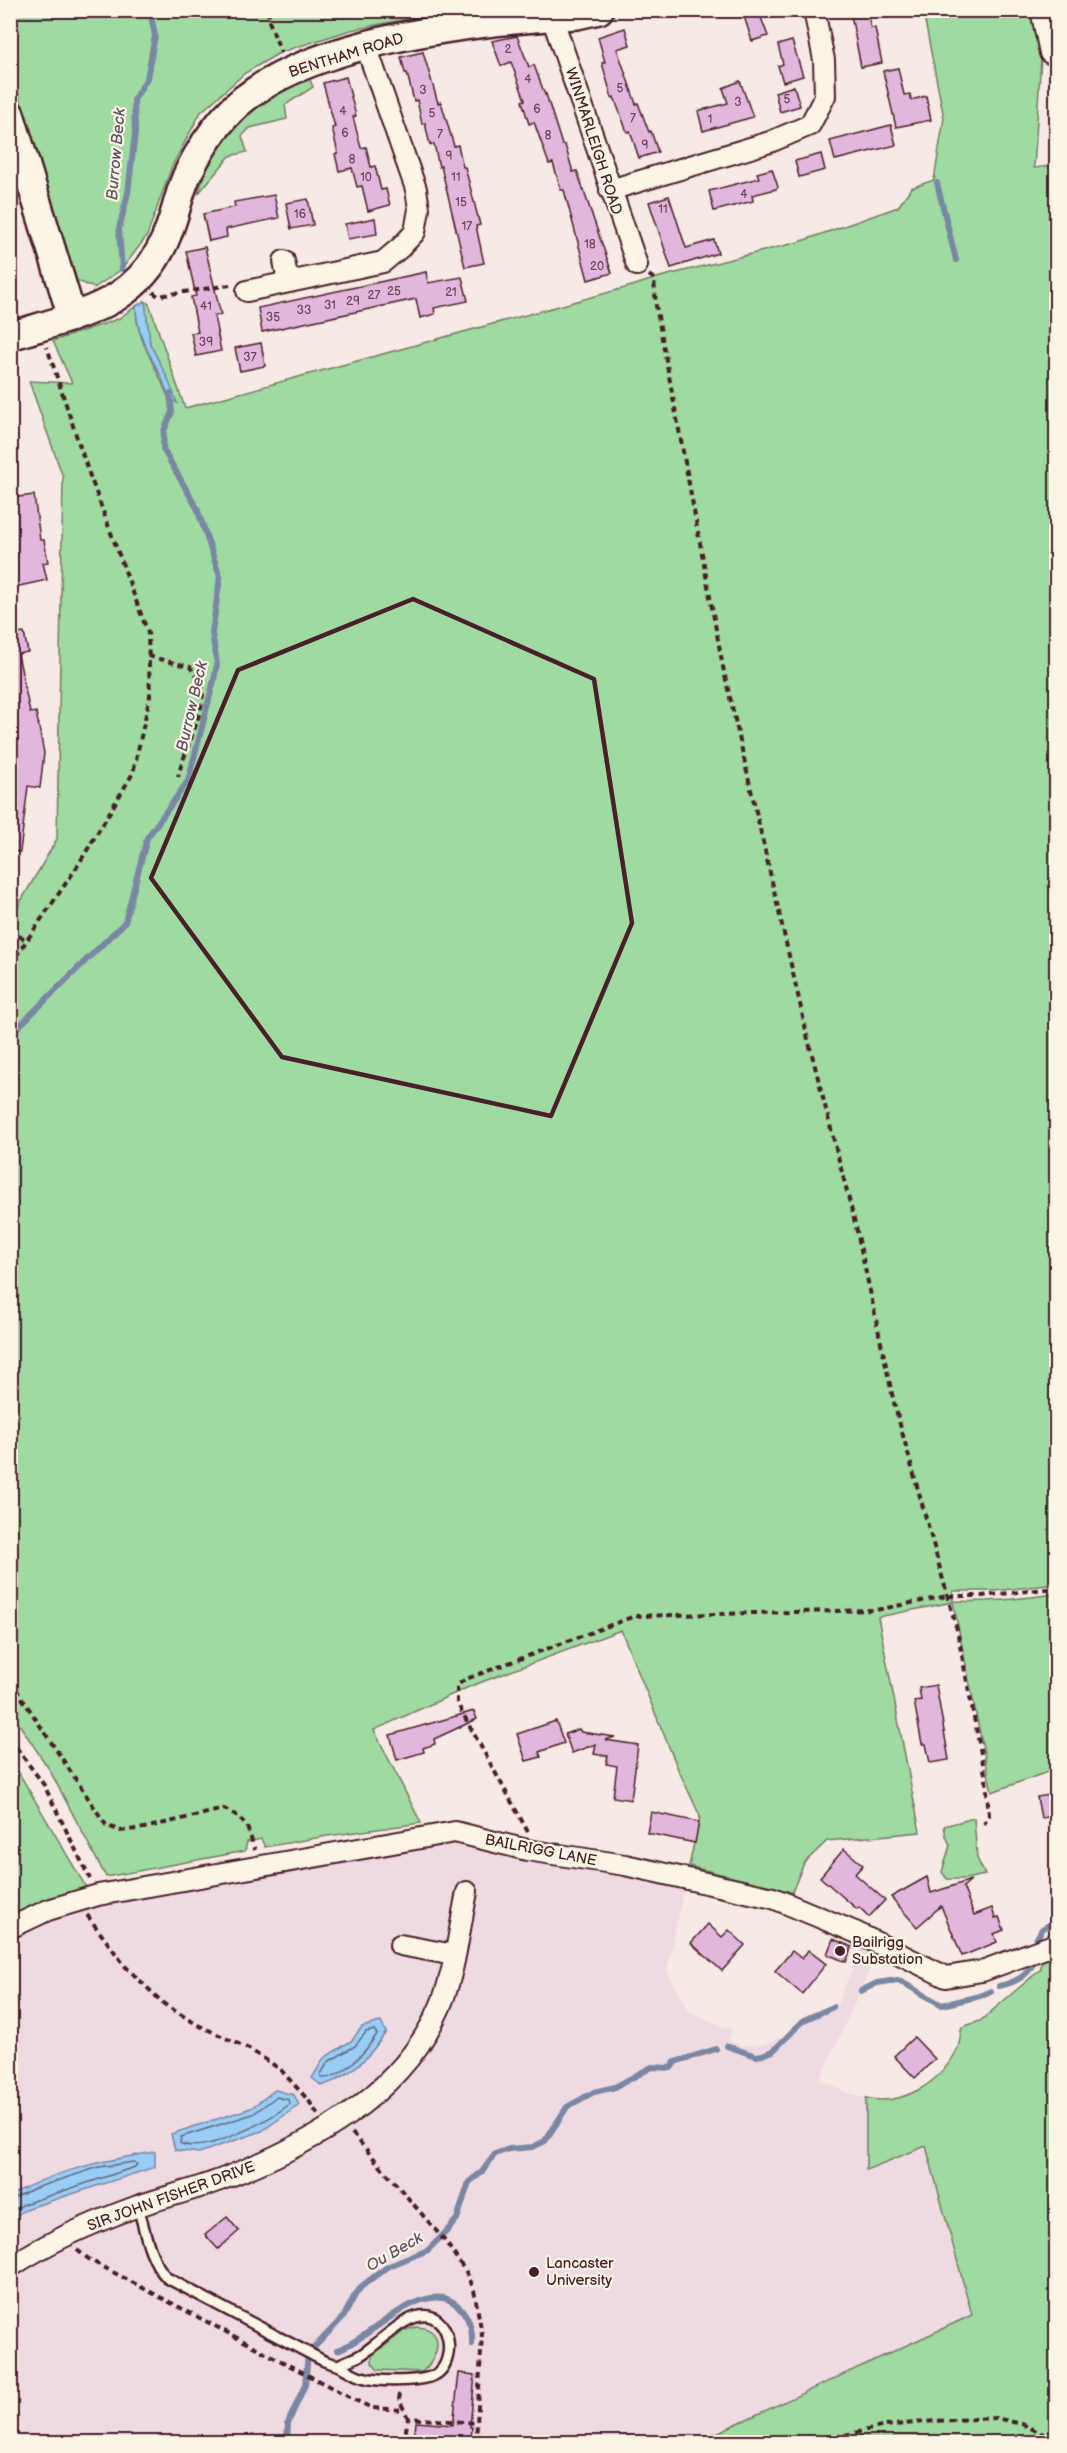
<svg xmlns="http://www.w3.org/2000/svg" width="1067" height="2453" font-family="'Balsamiq Sans',sans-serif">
<rect width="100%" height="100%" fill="#f7e9e3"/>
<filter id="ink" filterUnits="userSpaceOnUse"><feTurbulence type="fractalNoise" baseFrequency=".0167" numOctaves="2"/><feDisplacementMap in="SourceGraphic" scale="12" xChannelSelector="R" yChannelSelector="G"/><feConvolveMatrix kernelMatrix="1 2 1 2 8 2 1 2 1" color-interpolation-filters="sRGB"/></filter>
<g filter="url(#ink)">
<path fill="#f0dae1" d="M437,1843H461L531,1860L684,1887L667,1971L690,2012L732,2030L729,2041L744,2046L765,2044L778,2039L806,2015L837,2004L862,1946L877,1953L820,2080L855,2096L874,2100L892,2101L912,2094L929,2083L947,2065L958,2049L962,2027L980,2021L1041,1969V1960L1056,1955V2442H11L10,1938L48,1921L95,1905L218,1884L276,1870Z"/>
<g fill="#9fdaa1" stroke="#747c66" stroke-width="1.5">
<path d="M10,11H447L351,30L281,52L245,73L201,112L172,166L147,236L122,269L94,288L73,279L63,260L11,66Z"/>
<path d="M923,11H1031L1041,57L1034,168L1056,165V1584L994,1591H953V1601C988,1603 1022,1598 1056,1594V1769L992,1792L953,1602L878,1617L920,1832L827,1841L804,1863L792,1892L689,1866L700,1816L678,1769L621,1630L471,1686L374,1730L421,1823L327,1836L265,1847L261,1839L247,1842L245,1851L106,1877L49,1769L11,1712L10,920L57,839L63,477L29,381L72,383L53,341L118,319L136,306C135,340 158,367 168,397L176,402L167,377L150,344L145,301L149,304L185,408L632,286L660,277L799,242L898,207L911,188L934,180L944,118Z"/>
<path d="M307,73L313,87L285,105L287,119L250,128L242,136L247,152L230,156L198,194L211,154L251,102Z"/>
<path d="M10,1758L86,1887L11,1915H10Z"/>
<path d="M974,1818L977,1858L985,1875L965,1879H947L942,1872L950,1845L946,1836L944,1826Z"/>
<path d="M1055,1954L1056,2442H697L972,2315L926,2146L866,2170V2098C902,2107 940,2083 957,2050C960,2044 960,2035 962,2027L980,2021L1041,1969V1960Z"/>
<path d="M416,2327C447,2328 439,2358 422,2372L378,2370L372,2363V2356L405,2330Z"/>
</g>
<g fill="#98cdf6" stroke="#7987a5" stroke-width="1.5">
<path d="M145,301L150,344L167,377L177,403C166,396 166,387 161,376C149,354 136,332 136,306Z"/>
<path d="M381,2022L386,2032C368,2059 353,2074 322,2086L312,2078L324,2058L351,2041L362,2027Z"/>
<path d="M275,2090L294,2095L299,2105L262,2131L199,2153L175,2150L171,2134L251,2108Z"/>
<path d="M155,2152V2167L26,2209L11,2220V2195C56,2170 105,2160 155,2152Z"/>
</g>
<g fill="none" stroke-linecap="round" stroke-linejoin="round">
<g stroke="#69657c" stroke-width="1.5">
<path d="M374,2030L377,2034C367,2050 342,2080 321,2078V2074L328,2062L355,2046L366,2032Z"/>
<path d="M276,2097L289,2100L290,2104C269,2120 204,2156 180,2143L181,2137L253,2114Z"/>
<path d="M10,2200L35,2188L99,2167L134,2162L137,2164L135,2167L24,2204L10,2212"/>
</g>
<g stroke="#7987a5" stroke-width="6">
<path d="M937,183L956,260"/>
<path d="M122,269L119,229L128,193L135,133L134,100L147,78L155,36L150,10"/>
<path d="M10,1035L125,922L147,838L188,781L214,680L217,664L212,633L220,577L197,508L163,449L164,431L172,412L170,394"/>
<path d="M1036,1940L1042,1929L1056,1921"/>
<path d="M999,1986C1014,1983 1027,1977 1033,1963"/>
<path d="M861,1991L877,1983L898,1980L942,2005L980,1996L991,1991"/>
<path d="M727,2046L756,2056L762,2055L773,2051L804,2020L833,2007"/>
<path d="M337,2350C371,2340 429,2269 462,2310C470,2320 473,2331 472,2344"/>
<path d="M287,2442L288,2423L305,2385L308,2354L344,2316L355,2295L362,2286L387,2267L428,2250L445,2233L457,2219L469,2182L482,2172L495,2154L509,2149L533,2147L545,2141L567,2107L594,2092L615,2087L652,2067L671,2068L675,2062L716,2049"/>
</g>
</g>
<g fill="#e1b7dd" stroke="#4a1f2b" stroke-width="1.5">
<path d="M742,10H758L768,36L752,41Z"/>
<path d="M850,10H867L871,28H875L882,63L861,67Z"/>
<path d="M625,28L630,45L617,49L636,104L638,103L649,132L651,131L658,152L639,158L630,131L627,132L614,97L612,98L602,63L605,62L598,37Z"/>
<path d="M517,36L529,67L534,65L545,95L546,94L562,145H565L573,172L577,171L612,273L588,280L564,190H561L553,163L549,164L534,122L529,124L522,101L525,100L511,62L501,66L492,41Z"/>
<path d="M792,41L803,76L783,82L778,66L783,64L778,45Z"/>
<path d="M423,52L438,103L441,102L454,146L458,145L463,167H465L480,225L476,226L484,263L465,267L441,166L439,167L434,144L430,145L425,123L422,124L417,100L414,101L407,73H405L401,57Z"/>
<path d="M898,68L904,95L910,94L911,100L926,96L931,120L896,127L883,71Z"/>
<path d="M346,77L356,116L353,117L361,148L366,147L371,167L375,166L381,190L386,189L390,205L368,211L362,186L357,187L352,168L339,171L335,154L338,153L332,128L335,127L323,83Z"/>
<path d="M740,81L753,117L703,131L698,111L728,103L723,88Z"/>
<path d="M794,86L800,106L780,112L775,92Z"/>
<path d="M891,125L896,145L835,160L830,141Z"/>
<path d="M821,154L825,170L799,177L795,161Z"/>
<path d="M772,169L778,187L776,189L752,195L753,201L714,211L709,191L759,178L757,173Z"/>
<path d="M274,195L279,218L226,229L227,237L209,241L203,214L235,207L234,202Z"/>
<path d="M669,196L686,248L714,240L718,253L671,268L649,202Z"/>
<path d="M308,199L313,225L291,229L286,203Z"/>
<path d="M375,218L377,234L348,239L345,224Z"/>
<path d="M205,247L221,315L214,316L221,351L196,356L191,333L198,332L191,297L196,296L186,251Z"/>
<path d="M426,272L428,283L462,277L468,301L434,308L435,314L420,318L416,299L262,332L258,308Z"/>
<path d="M261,343L265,366L240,371L235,348Z"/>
<path d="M34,495L40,540H44L48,562L43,563L47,580L10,588V564L14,563L10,537V498Z"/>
<path d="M24,633L28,652L18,654L30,713L36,712L44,753L40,788L28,786L20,852L10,851V763H16L10,735V635Z"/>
<path d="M936,1685L949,1760L930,1763L926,1744H922L914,1701L921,1700L919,1688Z"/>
<path d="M474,1711L477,1719L434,1739L435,1744L423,1748L424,1752L397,1760L390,1735Z"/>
<path d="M556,1721L564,1743L539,1752L541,1757L526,1761L517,1734Z"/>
<path d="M579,1729L581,1732L615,1737L605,1740L638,1745L631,1800L613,1797L617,1766L606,1764L608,1756L594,1754L596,1744L572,1753L565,1734Z"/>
<path d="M1056,1794V1816L1041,1818L1037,1797Z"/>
<path d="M651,1812L699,1822L695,1843L647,1833Z"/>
<path d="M844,1849L863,1865L855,1874L885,1900L869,1917L859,1907L857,1909L820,1877Z"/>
<path d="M927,1877L931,1893L971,1880L963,1887L974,1915L992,1908L995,1918L999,1917L1004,1930L994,1934L997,1942L962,1956L941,1906L917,1927L891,1897Z"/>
<path d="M708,1924L722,1937L729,1930L745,1945L722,1971L691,1943Z"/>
<path d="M833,1939L852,1947L846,1962L827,1954Z"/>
<path d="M808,1950L826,1964L802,1994L775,1971L792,1951L802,1959Z"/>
<path d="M914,2037L935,2059L915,2078L894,2056Z"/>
<path d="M227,2217L239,2231L218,2249L205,2235Z"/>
<path d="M459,2373L475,2375L470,2427H472L471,2442H414L416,2422L453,2425Z"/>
</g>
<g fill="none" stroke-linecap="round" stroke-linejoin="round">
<defs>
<path id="lane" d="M138,2206C145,2231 149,2259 167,2278L320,2359C325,2362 331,2363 337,2365C346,2368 353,2375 362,2377C377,2382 425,2383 438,2373C457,2358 450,2311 420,2316C400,2319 377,2346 359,2356C352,2359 345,2362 338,2365"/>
<g id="street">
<path d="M1041,10L1050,53"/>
<path d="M552,17L637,265"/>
<path d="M610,190L770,142L810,125L825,96L824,60L814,10"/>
<path d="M284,261L288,281"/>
<path d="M247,291L383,262L401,247L415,232L419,209L416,189L366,46"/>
<path d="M10,1928L48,1910L98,1895L455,1832L527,1850L625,1865L773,1898L855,1932L946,1977L982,1971L1056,1944"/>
<path d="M400,1945L454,1955"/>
<path d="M10,2267C49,2241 94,2222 138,2206C165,2197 193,2190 220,2180C308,2146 401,2097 440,2007C455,1972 459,1930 467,1892"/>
</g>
<g id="secondary">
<path d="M10,114L72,317"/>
<path d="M10,336C80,314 144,305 170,227C177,209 180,188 189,171C198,153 211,133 224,118C291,40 479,21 577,15L599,10"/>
</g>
</defs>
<use href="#lane" stroke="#4a1f2b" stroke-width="14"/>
<use href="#street" stroke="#4a1f2b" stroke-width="24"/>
<use href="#secondary" stroke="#4a1f2b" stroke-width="32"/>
<g stroke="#4a1f2b" stroke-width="4" stroke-dasharray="6 4.5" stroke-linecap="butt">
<path d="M268,10L269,21L281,53"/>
<path d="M649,275L654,279L656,306L723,667L808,1039L857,1231L894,1403L957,1630L986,1779L989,1816L984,1824"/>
<path d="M153,292L158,296L230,285"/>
<path d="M148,656L190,667C193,671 198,677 201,682C210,703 183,753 178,777"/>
<path d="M10,930L27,941"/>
<path d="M10,965L77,867L133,773L150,696L148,633L87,468L47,347"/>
<path d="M10,1680L106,1825L120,1831L144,1828L224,1809L238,1816L247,1827L255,1850"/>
<path d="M10,1739L44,1785L90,1879"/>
<path d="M528,1832L457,1703V1685L466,1679L635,1616L876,1610L947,1596H982L1056,1588"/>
<path d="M87,1915L125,1966L164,2004L198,2025L249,2049L280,2069L309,2101L318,2115"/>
<path d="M352,2133L445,2241L468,2275L474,2290L482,2334L476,2442"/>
<path d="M77,2250L90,2260L355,2400L372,2408L404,2410"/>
<path d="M400,2394L399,2399L408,2418"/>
<path d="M404,2442L408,2418L477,2423"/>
<path d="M814,2442L885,2426L934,2421L996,2418L1022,2424L1056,2440"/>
</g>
<use href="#lane" stroke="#fcf5e5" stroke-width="9"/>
<use href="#street" stroke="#fcf5e5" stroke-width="20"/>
<use href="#secondary" stroke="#fcf5e5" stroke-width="27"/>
</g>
</g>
<path fill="none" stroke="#4a1f2b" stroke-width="4.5" stroke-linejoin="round" d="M413,599L594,679L632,923L551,1116L282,1057L151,878L238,670Z"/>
<g fill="#4a1f2b" stroke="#fcf5e5" stroke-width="2">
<circle cx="840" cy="1951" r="6"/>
<circle cx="534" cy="2272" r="6"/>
</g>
<g text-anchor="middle" stroke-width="4.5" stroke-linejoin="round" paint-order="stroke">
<g font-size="12" fill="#704558">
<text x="508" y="53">2</text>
<text x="528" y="83">4</text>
<text x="620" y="92">5</text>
<text x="423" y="94">3</text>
<text x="787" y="103">5</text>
<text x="738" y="106">3</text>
<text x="537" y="113">6</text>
<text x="343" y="115">4</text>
<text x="432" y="117">5</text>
<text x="633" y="122">7</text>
<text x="710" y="123">1</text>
<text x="345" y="137">6</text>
<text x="440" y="138">7</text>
<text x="548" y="139">8</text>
<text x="645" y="149">9</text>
<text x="449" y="160">9</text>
<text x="352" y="163">8</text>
<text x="366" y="181">10</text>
<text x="456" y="181">11</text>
<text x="744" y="198">4</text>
<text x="461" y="206">15</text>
<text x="663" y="213">11</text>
<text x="300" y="218">16</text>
<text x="467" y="230">17</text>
<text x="590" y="248">18</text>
<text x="597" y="270">20</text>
<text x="394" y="295">25</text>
<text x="451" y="296">21</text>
<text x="374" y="299">27</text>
<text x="353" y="305">29</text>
<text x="330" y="309">31</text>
<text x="206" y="310">41</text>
<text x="304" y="314">33</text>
<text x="273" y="321">35</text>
<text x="206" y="346">39</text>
<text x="250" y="361">37</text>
</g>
<g font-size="15" fill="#4a1f2b" stroke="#fcf5e5">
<text transform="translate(346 55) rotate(-17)" y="5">BENTHAM ROAD</text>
<text transform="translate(594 141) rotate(72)" y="5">WINMARLEIGH ROAD</text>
<text transform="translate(541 1850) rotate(11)" y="5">BAILRIGG LANE</text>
<text transform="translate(171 2196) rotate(-20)" y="5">SIR JOHN FISHER DRIVE</text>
</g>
<g font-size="15" fill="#4a1f2b" stroke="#fcf5e5" text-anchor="start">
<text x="852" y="1947">Bailrigg<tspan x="852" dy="17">Substation</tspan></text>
<text x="546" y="2268">Lancaster<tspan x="546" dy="17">University</tspan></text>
</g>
<g font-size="16" font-style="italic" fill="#615368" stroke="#fcf5e5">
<text transform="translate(115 154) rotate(-85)" y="6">Burrow Beck</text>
<text transform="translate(191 706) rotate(-77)" y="6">Burrow Beck</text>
<text transform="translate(394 2251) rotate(-30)" y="6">Ou Beck</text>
</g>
</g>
<rect width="1067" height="2453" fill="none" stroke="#fcf5e5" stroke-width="36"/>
<rect x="18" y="18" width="1031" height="2417" fill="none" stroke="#4a1f2b" stroke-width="2" filter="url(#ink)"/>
</svg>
